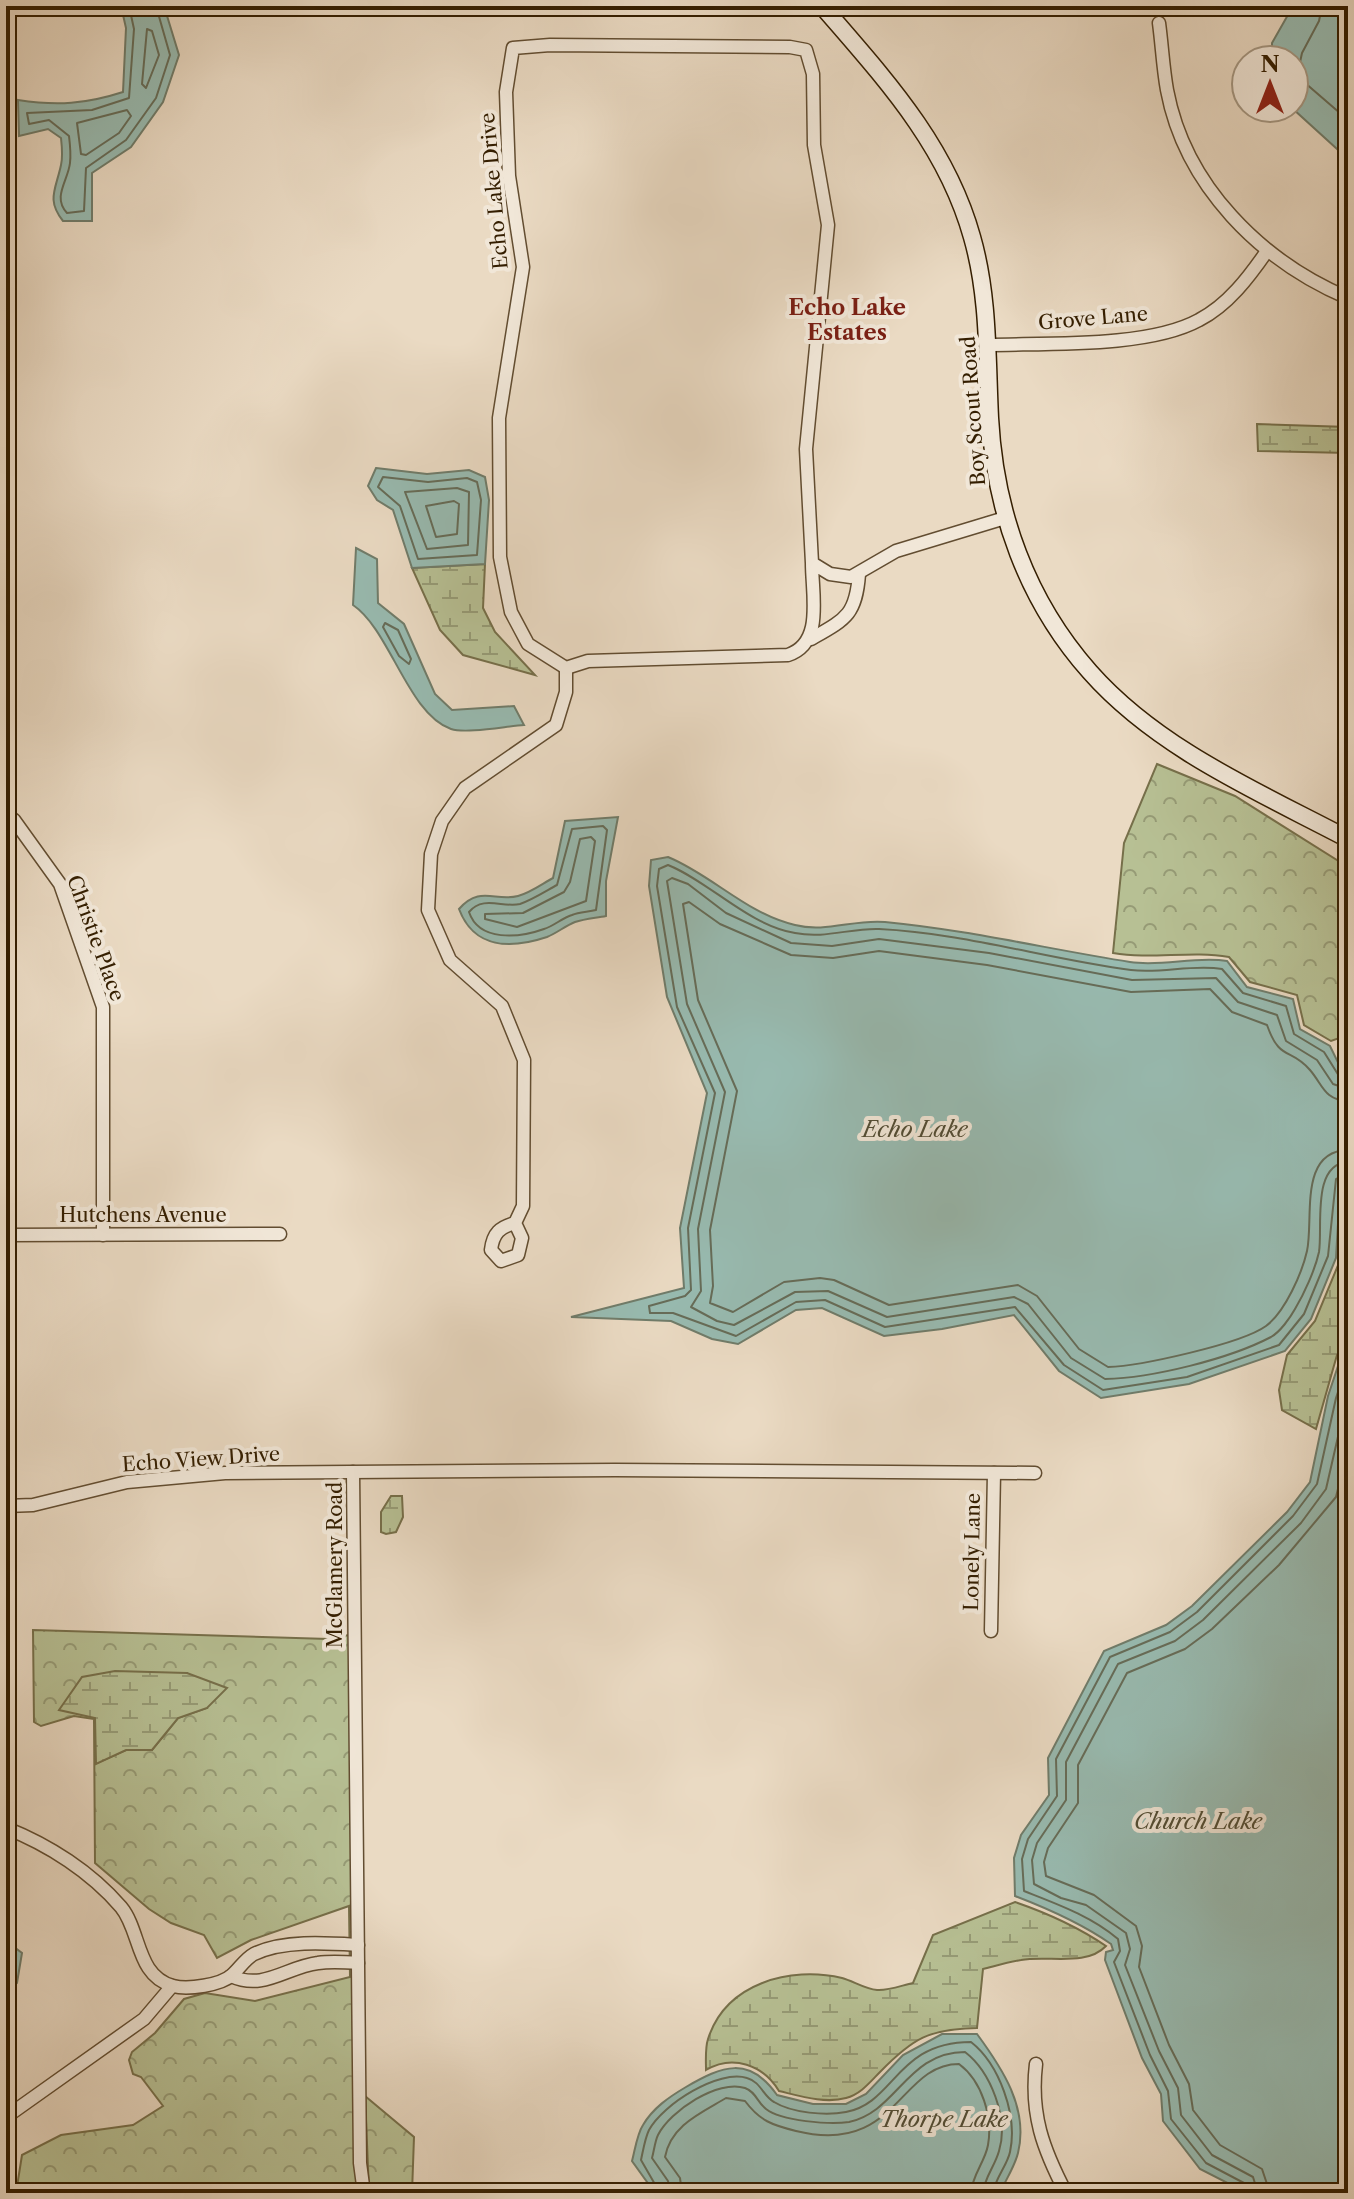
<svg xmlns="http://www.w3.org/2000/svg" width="1354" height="2199" font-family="'Libre Caslon Text',serif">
<defs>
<pattern id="forest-crowns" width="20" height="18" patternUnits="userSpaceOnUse" patternTransform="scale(2)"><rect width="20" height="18" fill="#b7c094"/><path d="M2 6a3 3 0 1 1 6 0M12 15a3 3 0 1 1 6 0" fill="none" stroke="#969b76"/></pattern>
<pattern id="wetland-marsh" width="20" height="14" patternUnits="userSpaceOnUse" patternTransform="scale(2)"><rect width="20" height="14" fill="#b7c094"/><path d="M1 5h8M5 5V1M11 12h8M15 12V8" fill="none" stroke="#969b76"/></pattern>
</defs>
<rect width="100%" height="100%" fill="#eadac3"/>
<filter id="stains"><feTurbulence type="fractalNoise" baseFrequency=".0025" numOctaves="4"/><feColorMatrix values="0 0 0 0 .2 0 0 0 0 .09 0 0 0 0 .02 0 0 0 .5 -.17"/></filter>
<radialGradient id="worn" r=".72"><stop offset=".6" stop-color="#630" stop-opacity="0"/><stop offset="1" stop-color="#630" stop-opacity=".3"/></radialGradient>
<g fill="url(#forest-crowns)" stroke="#766f4a" stroke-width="2" fill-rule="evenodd">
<path d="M1157,764L1235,796L1348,867V1035L1331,1041L1304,1025L1297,995L1250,982L1229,957C1190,950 1152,960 1113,953L1124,843Z"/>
<path d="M33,1630L329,1639L349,1635L358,2193H248L226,2184L207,2187L198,2193H16L22,2155L61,2135L133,2125L163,2106L141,2077L133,2074L129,2060L132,2052L155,2033L184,1999L205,1993L255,2001L350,1977L349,1906L251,1940L217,1958L204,1935L171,1923L149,1909L95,1863L94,1719L74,1716L41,1726L34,1722ZM158,1673H187L207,1708L178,1718L152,1750H126L97,1763L95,1717Z"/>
<path d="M365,2096L414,2137L412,2193L369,2191Z"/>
</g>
<g fill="url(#wetland-marsh)" stroke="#766f4a" stroke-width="2">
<path d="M1257,424L1348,427V453L1258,451Z"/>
<path d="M485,564L483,608L495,632L535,675L463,655L440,630L412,568Z"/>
<path d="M1348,1185V1343L1337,1355L1316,1429L1282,1410L1279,1390L1287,1355L1315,1321L1341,1258Z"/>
<path d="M391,1496H402L403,1517L396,1532L386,1534L381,1532V1512Z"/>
<path d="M115,1671L187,1673L227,1688L207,1708L178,1718L152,1750H126L96,1764L95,1718L59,1710L82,1677Z"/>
<path d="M1015,1902C1047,1913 1078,1927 1106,1946C1086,1967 1048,1955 1021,1960C1008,1962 995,1966 983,1969L977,2028C929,2029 913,2038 880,2072C870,2082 861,2094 846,2098C825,2104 800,2096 779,2091C763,2065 733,2054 706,2070C706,2060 705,2048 708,2039C726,1983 790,1966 842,1978C853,1981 865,1989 877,1990C888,1991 903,1985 913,1983L933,1935Z"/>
</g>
<g fill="#98bbb1" stroke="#707c6a" stroke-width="2">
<path d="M121,6H164L179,55L163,102L131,147L92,173V221H63C46,200 56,189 61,165C63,157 62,147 61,138L48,129L19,136L18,100C57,106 86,104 123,92L126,28Z"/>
<path d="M1293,6H1348V159L1292,108L1294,60H1272V43Z"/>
<path d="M376,468L427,474L469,470L485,477L489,500L485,564L412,568L393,510L377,500L368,486Z"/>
<path d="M356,548L377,559L378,603L404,624L435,694L452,710L514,706L524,725C507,726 466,734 451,729C408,714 390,630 353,605Z"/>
<path d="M618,817L606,881V916C596,918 585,919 575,922C565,926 557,933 547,937C511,949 474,949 459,909C480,885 495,902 518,896C530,893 542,884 553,878L565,821Z"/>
<path d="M668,857C712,875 747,914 795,925C826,933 854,919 885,922C968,930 1048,949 1130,962C1162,967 1195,956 1227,961L1247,987L1293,999L1300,1029L1330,1046L1348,1083V1162L1339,1206L1336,1258L1311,1319L1285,1351L1189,1384L1101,1398L1059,1371L1014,1315L942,1329L884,1336L822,1308L796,1310L738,1344L712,1339L671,1321L571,1317L684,1288L680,1228L707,1093L667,997L649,886L651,860Z"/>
<path d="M1348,1350V2193H1247L1200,2169L1163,2121L1161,2094L1142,2058L1105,1960L1106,1952L1113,1950L1111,1944C1081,1923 1049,1909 1015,1896L1014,1858L1021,1835L1049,1795L1048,1758L1104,1651L1166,1625L1192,1606L1287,1512L1310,1482L1328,1396L1341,1357Z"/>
<path d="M6,1941L22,1953L17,1983L6,1991Z"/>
<path d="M942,2034H977C1002,2068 1029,2108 1018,2153C1015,2166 1005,2181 1000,2193H655L632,2161C635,2150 637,2134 643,2125C653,2108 669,2097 686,2087C722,2066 749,2055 777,2095L813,2104H846L866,2094L903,2055Z"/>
</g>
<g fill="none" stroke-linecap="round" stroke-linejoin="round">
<g stroke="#666c58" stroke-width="2">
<path d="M129,6L134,29L129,98L92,110L27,113L29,124L49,120L69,136C70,144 71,154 70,163C68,181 52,197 67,213L84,211L86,168L126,140L156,98L170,55L156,6"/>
<path d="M1322,6L1319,21L1302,53L1297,76L1348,120"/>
<path d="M147,29L152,31L159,55L146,88L142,84Z"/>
<path d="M127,110L131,116L119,133L86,155L81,154L77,123Z"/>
<path d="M383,477L428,482L467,478L477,482L481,500L477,555L418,559L400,506L378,487Z"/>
<path d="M457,488L469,492L468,545L427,549L405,492Z"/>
<path d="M454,501L459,504L457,534L436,537L426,506Z"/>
<path d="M385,623L398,630L411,659L409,664L399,656L383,627Z"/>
<path d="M603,826L607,830L596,910C588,912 579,912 572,915C562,918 554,926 544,929C519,938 479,942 469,912C483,895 503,908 520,904C532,900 546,891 557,885L572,829Z"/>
<path d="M591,837L595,841L586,901L517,927L485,919V914L523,913L564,892L570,882L580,839Z"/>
<path d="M1348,1079L1339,1076L1324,1052L1294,1034L1286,1006L1243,993L1222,969C1192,964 1161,974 1131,970C1047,959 964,933 879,929C850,928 825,939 795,933C748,925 710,882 668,865L659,869L657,886L677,1007L715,1093L688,1228L691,1290L685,1296L649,1306L650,1313H673L736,1336L796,1302L825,1300L885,1327L1015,1307L1064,1365L1103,1390L1187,1377L1279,1345L1304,1314L1328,1256L1336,1179L1348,1172"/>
<path d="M1348,1089L1333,1084L1317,1060L1286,1041L1277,1015L1238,1002L1216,978L1132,980L989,953L879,939L832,946L791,943L726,913L688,884L672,878L667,881L687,1004L725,1092L698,1229L701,1291L691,1307L717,1321L734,1325L795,1292L828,1291L887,1317L1014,1297L1028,1304L1071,1358L1105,1379C1152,1378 1229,1359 1271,1337C1280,1332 1290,1318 1295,1309C1304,1294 1315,1270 1319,1252C1323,1227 1311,1164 1348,1162"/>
<path d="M1348,1101C1324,1100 1323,1085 1310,1070C1290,1047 1280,1062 1267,1025L1232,1012L1210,989L1131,992L987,965L879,951L833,958L791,955L720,924L689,902L683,904L698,1000L737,1091L710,1230L713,1286L710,1303L733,1312L784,1282L820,1278L834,1280L889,1305L1018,1285L1037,1296L1079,1349L1108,1367C1140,1366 1241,1344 1266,1326C1285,1312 1302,1273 1307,1251C1314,1219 1298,1151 1348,1150"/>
<path d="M660,2193L641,2160C643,2151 645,2138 649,2130C663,2104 719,2069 747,2078C761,2082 763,2096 774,2102C792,2113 826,2116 846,2112C895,2103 896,2042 971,2042C999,2064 1018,2115 1010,2152C1007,2166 995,2178 993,2193"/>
<path d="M670,2193L668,2181L652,2158C654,2151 655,2141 658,2135C670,2111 718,2079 745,2088C756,2092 757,2102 766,2109C781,2121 830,2125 849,2122C897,2112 907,2052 965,2052C991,2072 1009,2119 999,2151C995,2166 984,2178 983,2193"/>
<path d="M682,2193L680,2178L665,2157C671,2125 701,2113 726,2098L745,2101C760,2121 772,2125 796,2131C897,2156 899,2064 959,2064C982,2081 993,2117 988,2145C985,2162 972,2175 971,2193"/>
<path d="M1248,2193L1244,2183L1206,2163L1171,2119L1168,2091L1150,2055L1114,1962L1120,1951L1118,1939C1091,1916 1057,1904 1024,1891L1022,1859L1028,1839L1057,1796L1056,1759L1110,1657L1170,1632L1197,1612L1293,1516L1317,1484L1336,1398L1348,1362"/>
<path d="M1258,2193L1253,2177L1212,2155L1181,2115L1178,2088L1159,2051L1125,1965L1130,1949L1126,1933L1086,1905L1061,1898L1034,1884L1032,1860L1037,1843L1066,1800V1762L1118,1664L1175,1641L1203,1620L1301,1523L1326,1489L1348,1393"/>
<path d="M1270,2193L1262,2169L1220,2145L1193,2110L1189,2084L1169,2045L1139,1967L1142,1946L1136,1926L1094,1895L1046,1876L1044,1862L1048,1848L1078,1803V1765L1127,1673L1185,1649L1212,1629L1279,1565L1336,1497L1348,1448"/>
</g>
<defs>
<g id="street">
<path d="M1159,23C1162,45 1163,68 1167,90C1185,186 1261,261 1348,298"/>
<path d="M987,345C1046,343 1148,348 1199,320C1228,305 1249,277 1267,251"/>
<path d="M812,563L806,449L828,225L814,145L813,74L806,50L790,47L550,45L513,48L506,92L509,176L523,267L499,418L500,557L511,612L528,644L566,668L588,661L788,655C824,643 812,596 812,563L830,574L851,577L896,551L1005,518"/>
<path d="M811,639C846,619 856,615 859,574"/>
<path d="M6,814L14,820L60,884L103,1007V1235"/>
<path d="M515,1223L522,1238L518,1255L501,1261L491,1250C493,1233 500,1227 515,1223L523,1206L524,1060L502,1006L450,960L428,910L431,854L442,821L465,788L556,725L566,692V668"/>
<path d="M6,1235L280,1234"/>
<path d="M353,1472L360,2163L364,2193"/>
<path d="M6,1506L33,1505L127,1482L225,1473L615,1470L1035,1473"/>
<path d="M991,1631L994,1473"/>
<path d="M6,1828C49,1845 91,1872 121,1907C141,1931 136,1976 173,1986C188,1990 221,1985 232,1975C240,1968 245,1959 254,1954C284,1940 326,1943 358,1945"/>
<path d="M231,1976C264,1991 286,1967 318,1963C331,1961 345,1962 358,1963"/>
<path d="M1036,2064C1030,2114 1043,2149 1066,2193"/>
<path d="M6,2117L144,2019L172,1986"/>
</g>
<path id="secondary" d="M822,6C884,78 946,144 972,237C989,296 987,358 990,418C995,512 1027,601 1090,672C1158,749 1259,792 1348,839"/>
</defs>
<use href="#street" stroke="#624d31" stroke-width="15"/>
<use href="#secondary" stroke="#341e00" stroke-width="19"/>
<use href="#street" stroke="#f1e7d8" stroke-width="12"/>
<use href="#secondary" stroke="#f1e7d8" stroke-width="16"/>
</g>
<g text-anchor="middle" stroke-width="8" stroke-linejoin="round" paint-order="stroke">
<g font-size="20" fill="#341e00" stroke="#f1e7d8">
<text transform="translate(494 191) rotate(-95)" y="7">Echo Lake Drive</text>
<text transform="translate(1093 318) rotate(-5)" y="7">Grove Lane</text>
<text transform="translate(973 411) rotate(-94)" y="7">Boy Scout Road</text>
<text transform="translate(96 938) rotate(70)" y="7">Christie Place</text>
<text x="143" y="1222">Hutchens Avenue</text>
<text transform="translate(201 1459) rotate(-4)" y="7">Echo View Drive</text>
<text transform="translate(972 1552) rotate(-89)" y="7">Lonely Lane</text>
<text transform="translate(335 1565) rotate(-90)" y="7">McGlamery Road</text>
</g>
<g font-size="22" font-weight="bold" fill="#7a1f14" stroke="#f1e7d8">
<text x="847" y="315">Echo Lake<tspan x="847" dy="25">Estates</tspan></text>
</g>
<g font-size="22" font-style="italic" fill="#524d35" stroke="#f1e7d8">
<text x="915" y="1137">Echo Lake</text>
<text x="1198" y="1829">Church Lake</text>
<text x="944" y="2127">Thorpe Lake</text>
</g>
</g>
<rect width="1354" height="2199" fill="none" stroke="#eadac3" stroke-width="32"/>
<rect x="8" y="8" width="1338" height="2183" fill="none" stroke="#341e00" stroke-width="4"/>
<rect x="16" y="16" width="1322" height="2167" fill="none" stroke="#341e00" stroke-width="2"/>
<g transform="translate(1270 84)"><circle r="38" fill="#f1e7d8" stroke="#a59782" stroke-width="2"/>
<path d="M0-6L14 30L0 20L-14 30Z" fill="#8f2418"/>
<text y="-12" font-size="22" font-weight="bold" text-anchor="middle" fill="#341e00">N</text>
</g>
<rect width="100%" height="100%" filter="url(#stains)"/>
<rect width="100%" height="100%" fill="url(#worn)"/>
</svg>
